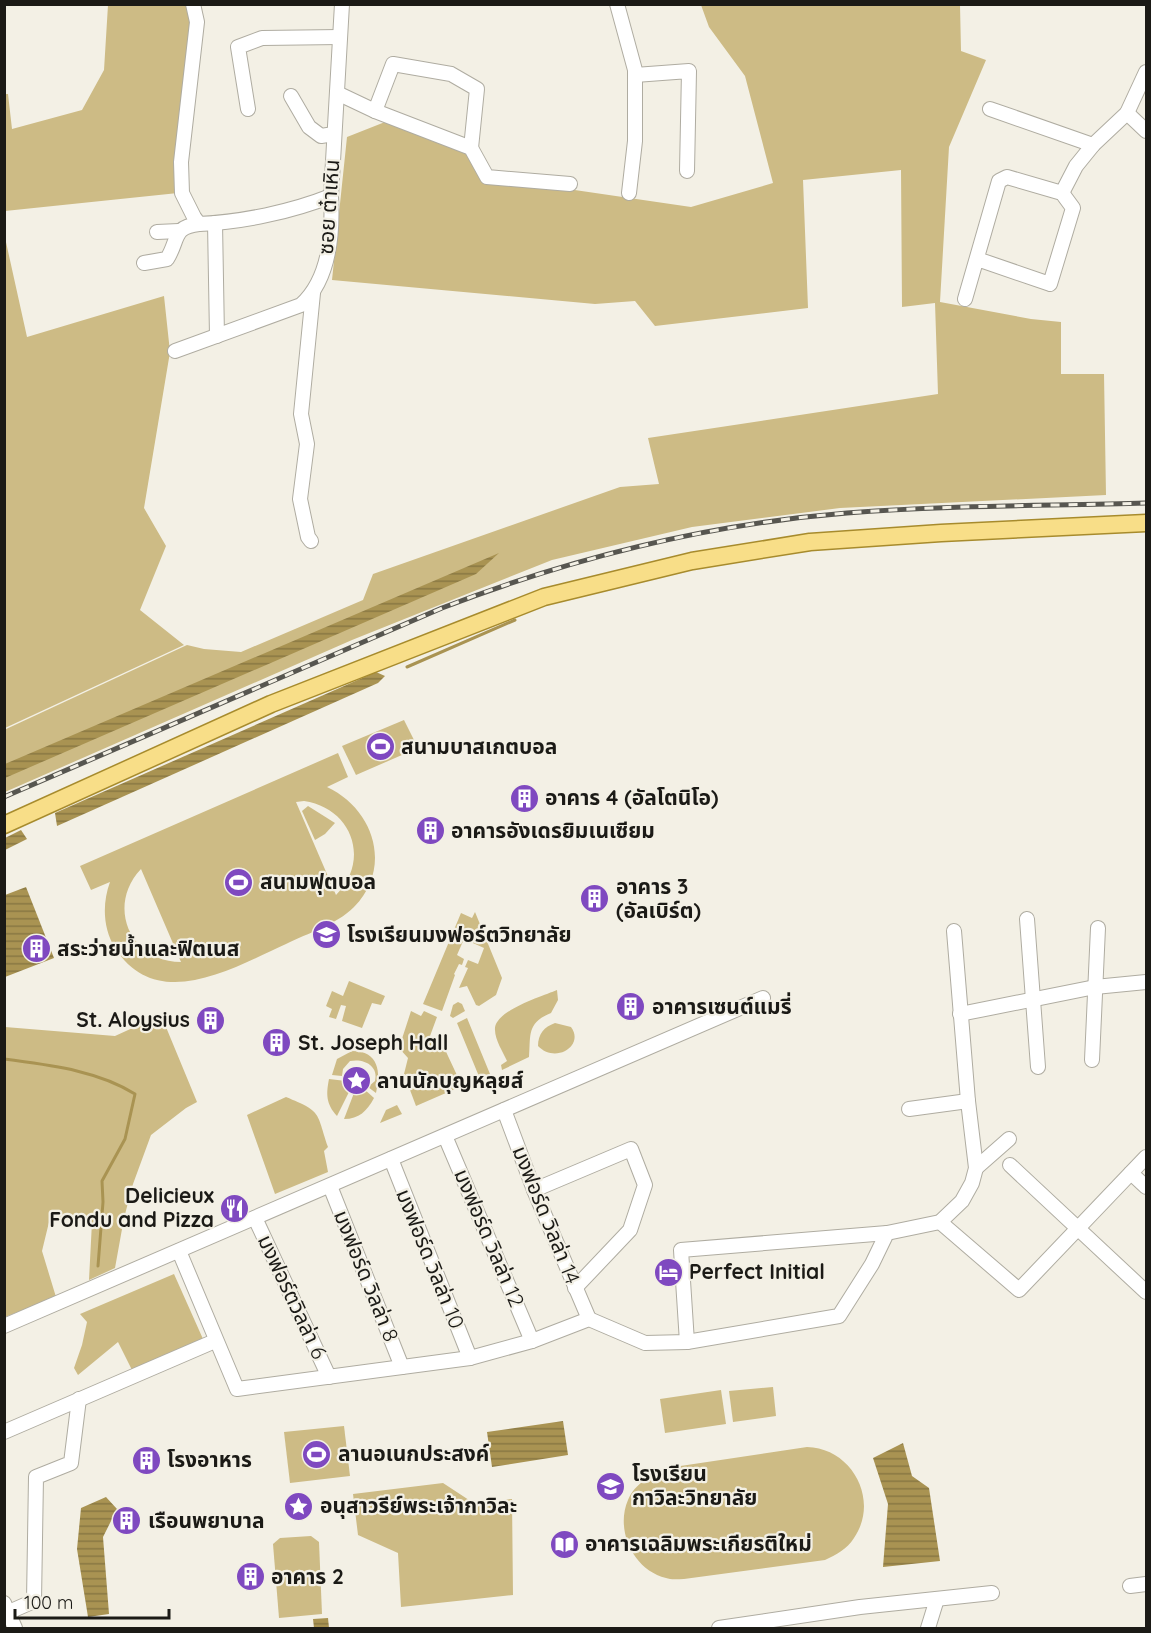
<svg xmlns="http://www.w3.org/2000/svg" width="1151" height="1633" font-family="Quicksand,'Noto Sans Thai',sans-serif">
<defs>
<pattern id="water-rules" width="6" height="5" patternUnits="userSpaceOnUse" patternTransform="scale(1.5)"><rect width="6" height="5" fill="#a99352"/><path d="M0 2.5h6" fill="none" stroke="#897743"/></pattern>
</defs>
<rect width="100%" height="100%" fill="#f3f0e5"/>
<g fill="#cdbb85" fill-rule="evenodd">
<path d="M108,5H189L194,23L178,193L5,211V94H8L12,129L82,110L104,70Z"/>
<path d="M701,5H960L961,51L986,60L949,147L940,302L1031,319L1061,322V374H1104L1106,495L840,508L692,527L552,560L352,640L5,792L4,730L187,645L204,649L241,652L363,600L373,574L620,487L659,484L648,438L938,394L935,303L902,307L901,170L803,180L808,308L655,326L635,301L595,304L332,280L347,137L385,122L468,153L479,176L691,207L773,183L745,76L709,27Z"/>
<path d="M4,233L27,337L164,296L170,352L144,508L166,546L140,610L184,645L5,728Z"/>
<path d="M404,720L418,748L356,775L342,746Z"/>
<path d="M338,753L348,777L327,787C374,809 393,867 354,907C336,925 308,933 286,944C233,968 157,1014 115,948C103,928 102,904 110,882L91,890L80,866ZM304,801C352,808 371,860 336,895L296,802ZM141,869L181,962C130,962 106,906 141,869Z"/>
<path d="M308,806L335,823L325,834L315,840L302,811Z"/>
<path d="M475,912L502,978L496,995L479,1006L476,1005L467,986L459,988L468,968L465,967L468,960L478,964L484,948L464,939L457,955L464,959L462,965L459,964L454,974L455,975L442,1011L423,1004L461,913L472,918Z"/>
<path d="M349,981L385,996L381,1005L372,1003L362,1028L342,1021L346,1006L341,1005L336,1019L329,1017L332,1009L326,1006L332,991L343,996Z"/>
<path d="M557,990L558,1000L551,1013C526,1023 531,1036 529,1057L502,1070L501,1065L507,1061C503,1052 495,1040 495,1030C493,1011 543,996 557,990Z"/>
<path d="M458,1002L462,1004L465,1011L453,1018L450,1016L453,1005Z"/>
<path d="M411,1011L421,1016L424,1011L437,1017L430,1036L441,1041L462,1086L416,1106L404,1074L408,1058L399,1048Z"/>
<path d="M161,1015L197,1102L186,1108L151,1135L133,1184L124,1218L115,1268L89,1280L92,1222L50,1218L42,1251L56,1297L5,1317V1027L115,1036Z"/>
<path d="M467,1018L490,1074L474,1081L472,1076L478,1074L457,1023Z"/>
<path d="M555,1023L571,1027C585,1046 555,1064 538,1046C538,1034 544,1027 555,1023Z"/>
<path d="M352,1051C379,1051 381,1072 376,1093L368,1087L375,1081C379,1066 364,1058 350,1061L343,1069L342,1076L332,1075L337,1059Z"/>
<path d="M329,1079L346,1081L348,1085L346,1088L349,1092L337,1116C326,1104 326,1094 329,1079Z"/>
<path d="M363,1088L374,1098C367,1111 359,1119 344,1119L354,1093Z"/>
<path d="M286,1097C322,1112 316,1111 328,1147L324,1151L328,1172L275,1194L247,1115Z"/>
<path d="M397,1105L402,1114L380,1123L386,1110Z"/>
<path d="M174,1274L203,1339L132,1370L118,1342L78,1375L74,1368L82,1345L87,1322L80,1314Z"/>
<path d="M773,1387L776,1416L733,1422L729,1391Z"/>
<path d="M721,1390L726,1424L665,1433L660,1399Z"/>
<path d="M344,1426L350,1476L290,1483L284,1432Z"/>
<path d="M807,1447C852,1448 880,1500 854,1538C847,1549 836,1555 825,1560L684,1579C678,1579 671,1580 666,1578C633,1570 615,1530 628,1500C635,1483 652,1475 667,1468Z"/>
<path d="M443,1483L472,1502L512,1499L513,1595L401,1607L398,1553L358,1535L353,1494Z"/>
<path d="M311,1536L319,1542L322,1614L279,1618L273,1544L280,1538Z"/>
</g>
<g fill="url(#water-rules)">
<path d="M499,553L476,574L5,778V764Z"/>
<path d="M376,672L385,676L378,683L57,826L55,813Z"/>
<path d="M21,830L27,839L5,850V838Z"/>
<path d="M26,887L54,958L5,977V895Z"/>
<path d="M563,1421L568,1455L492,1467L487,1432Z"/>
<path d="M903,1443L912,1476L929,1488L940,1561L883,1567L888,1504L873,1458Z"/>
<path d="M106,1497L117,1509L103,1537L109,1614L88,1617L77,1549L81,1508Z"/>
<path d="M328,1618L329,1628H314L313,1619Z"/>
</g>
<g fill="none" stroke-linecap="round" stroke-linejoin="round">
<g stroke="#a99352" stroke-width="3">
<path d="M407,667L515,620"/>
<path d="M4,1059C48,1065 97,1070 135,1094L125,1139L102,1181L103,1202L98,1266"/>
</g>
<defs>
<g id="minor">
<path d="M193,4L197,22L181,162L182,193L194,217L199,224C242,222 291,212 331,196"/>
<path d="M617,4L635,70V141L629,193"/>
<path d="M635,75L689,71L687,171"/>
<path d="M337,93L375,111L471,148L487,177L570,184"/>
<path d="M291,96L309,127L321,136L334,134"/>
<path d="M248,109L238,47L262,38L340,37"/>
<path d="M990,109L1093,145"/>
<path d="M375,111L393,64L451,74L477,89L471,148"/>
<path d="M1127,113L1146,131"/>
<path d="M1062,193L1076,166L1093,145L1127,113L1146,72"/>
<path d="M215,223L217,336"/>
<path d="M157,232L179,231"/>
<path d="M144,263L167,259C179,240 172,227 199,224"/>
<path d="M965,299L999,181L1007,177L1062,193L1073,208L1050,284L977,259"/>
<path d="M175,351L301,305C330,279 333,232 331,196L342,4"/>
<path d="M311,541L308,537L300,499L307,444L301,414L313,293"/>
<path d="M1027,919L1038,1067"/>
<path d="M960,1014L1095,987L1146,982"/>
<path d="M1092,1060L1098,928"/>
<path d="M909,1109L968,1101"/>
<path d="M504,1110L534,1190L589,1319"/>
<path d="M445,1136L532,1341"/>
<path d="M391,1159L470,1358"/>
<path d="M1010,1165L1146,1292"/>
<path d="M976,1168L1009,1139"/>
<path d="M1131,1173L1146,1187"/>
<path d="M330,1186L402,1367"/>
<path d="M534,1190L631,1149L645,1185L630,1230L575,1288"/>
<path d="M255,1218L329,1377"/>
<path d="M940,1222L1019,1290L1146,1157"/>
<path d="M179,1251L237,1389L470,1358L532,1341L589,1319L645,1343L687,1342L839,1316L872,1264L887,1233L940,1222L962,1201L972,1183L976,1168L968,1101L954,931"/>
<path d="M4,1326L763,998"/>
<path d="M687,1342L681,1250L887,1233"/>
<path d="M4,1432L215,1341"/>
<path d="M1130,1586L1146,1584"/>
<path d="M4,1603L15,1628"/>
<path d="M9,1612L34,1601L36,1477L71,1463L79,1399"/>
<path d="M719,1628L860,1607L992,1593"/>
<path d="M928,1628L937,1599"/>
</g>
<path id="major" d="M4,825L271,704L544,597L692,561L810,542L941,533L1146,523"/>
</defs>
<use href="#minor" stroke="#afaca1" stroke-width="16"/>
<use href="#major" stroke="#a78b2d" stroke-width="19"/>
<use href="#minor" stroke="#fff" stroke-width="14"/>
<use href="#major" stroke="#f8de88" stroke-width="16"/>
<defs>
<path id="rail" d="M4,797L442,608C572,558 709,524 847,513C946,505 1047,506 1146,503"/>
</defs>
<use href="#rail" stroke="#575650" stroke-width="5"/>
<use href="#rail" stroke="#f3f0e5" stroke-width="3" stroke-dasharray="9" stroke-linecap="butt"/>
</g>
<defs>
<symbol id="stadium-disc" viewBox="-11 -11 22 22"><circle r="9.5" fill="#7f49c0" stroke="#f3f0e5"/><path d="M0-5a6.5 5 0 1 0 0 10a6.5 5 0 1 0 0-10ZM-3.5-1.8h7v3.6h-7Z" fill="#fff"/></symbol>
<symbol id="building-disc" viewBox="-11 -11 22 22"><circle r="9.5" fill="#7f49c0" stroke="#f3f0e5"/><path d="M-4-6H4V6H1V3H-1V6H-4ZM-2.5-4.3h1.7v1.8h-1.7ZM.8-4.3h1.7v1.8H.8ZM-2.5-1h1.7V.8h-1.7ZM.8-1h1.7V.8H.8Z" fill="#fff"/></symbol>
<symbol id="school-disc" viewBox="-11 -11 22 22"><circle r="9.5" fill="#7f49c0" stroke="#f3f0e5"/><path d="M0-5L7-2L0 1L-7-2ZM-4 1L0 2.5L4 1V4Q0 6-4 4Z" fill="#fff"/></symbol>
<symbol id="sight-disc" viewBox="-11 -11 22 22"><circle r="9.5" fill="#7f49c0" stroke="#f3f0e5"/><path d="M0-6L1.8-2.2L6-1.7L2.9 1.2L3.7 5.4L0 3.3L-3.7 5.4L-2.9 1.2L-6-1.7L-1.8-2.2Z" fill="#fff"/></symbol>
<symbol id="restaurant-disc" viewBox="-11 -11 22 22"><circle r="9.5" fill="#7f49c0" stroke="#f3f0e5"/><path d="M-5-6h1v4h1v-4h1v4h1v-4h1v5L-1.5 .5V6h-2V.5L-5-1ZM5-6V6H3V1.5H1.5Q1.5-4 5-6Z" fill="#fff"/></symbol>
<symbol id="hotel-disc" viewBox="-11 -11 22 22"><circle r="9.5" fill="#7f49c0" stroke="#f3f0e5"/><path d="M-6-4.5h1.5V1H6V5H4.5V3h-9V5H-6ZM-4 0a1.8 1.8 0 1 1 3.6 0ZM.5 0V-2.5h3Q6-2.5 6 0Z" fill="#fff"/></symbol>
<symbol id="library-disc" viewBox="-11 -11 22 22"><circle r="9.5" fill="#7f49c0" stroke="#f3f0e5"/><path d="M-6-4Q-3-5.5-.7-3.5V5Q-3 3-6 4ZM6-4Q3-5.5 .7-3.5V5Q3 3 6 4Z" fill="#fff"/></symbol>
</defs>
<g fill-rule="evenodd">
<use href="#stadium-disc" x="364" y="730" width="33" height="33"/>
<use href="#building-disc" x="508" y="782" width="33" height="33"/>
<use href="#building-disc" x="414" y="814" width="33" height="33"/>
<use href="#stadium-disc" x="222" y="866" width="33" height="33"/>
<use href="#building-disc" x="578" y="882" width="33" height="33"/>
<use href="#school-disc" x="310" y="918" width="33" height="33"/>
<use href="#building-disc" x="20" y="932" width="33" height="33"/>
<use href="#building-disc" x="614" y="990" width="33" height="33"/>
<use href="#building-disc" x="194" y="1004" width="33" height="33"/>
<use href="#building-disc" x="260" y="1026" width="33" height="33"/>
<use href="#sight-disc" x="340" y="1064" width="33" height="33"/>
<use href="#restaurant-disc" x="218" y="1192" width="33" height="33"/>
<use href="#hotel-disc" x="652" y="1256" width="33" height="33"/>
<use href="#stadium-disc" x="300" y="1438" width="33" height="33"/>
<use href="#building-disc" x="130" y="1444" width="33" height="33"/>
<use href="#school-disc" x="594" y="1470" width="33" height="33"/>
<use href="#sight-disc" x="282" y="1490" width="33" height="33"/>
<use href="#building-disc" x="110" y="1504" width="33" height="33"/>
<use href="#library-disc" x="548" y="1528" width="33" height="33"/>
<use href="#building-disc" x="234" y="1560" width="33" height="33"/>
</g>
<g text-anchor="middle" stroke-width="4.5" stroke-linejoin="round" paint-order="stroke">
<g font-size="21" fill="#1b1a16" stroke="#f3f0e5">
<text transform="translate(329 207) rotate(-86)" y="7">ซอย ต๋าเหิน</text>
<text transform="translate(546 1215) rotate(68)" y="7">มงฟอร์ด วิลล่า 14</text>
<text transform="translate(489 1238) rotate(67)" y="7">มงฟอร์ด วิลล่า 12</text>
<text transform="translate(430 1259) rotate(68)" y="7">มงฟอร์ด วิลล่า 10</text>
<text transform="translate(366 1276) rotate(68)" y="7">มงฟอร์ด วิลล่า 8</text>
<text transform="translate(292 1297) rotate(65)" y="7">มงฟอร์ตวิลล่า 6</text>
</g>
<g font-size="21" font-weight="bold" fill="#1b1a16" stroke="#f3f0e5" text-anchor="start">
<text x="401" y="754">สนามบาสเกตบอล</text>
<text x="545" y="805">อาคาร 4 (อัลโตนิโอ)</text>
<text x="451" y="838">อาคารอังเดรยิมเนเซียม</text>
<text x="260" y="889">สนามฟุตบอล</text>
<text x="616" y="894">อาคาร 3<tspan x="616" dy="24">(อัลเบิร์ต)</tspan></text>
<text x="347" y="942">โรงเรียนมงฟอร์ตวิทยาลัย</text>
<text x="57" y="956">สระว่ายน้ำและฟิตเนส</text>
<text x="652" y="1014">อาคารเซนต์แมรี่</text>
<text x="190" y="1027" text-anchor="end">St. Aloysius</text>
<text x="298" y="1050">St. Joseph Hall</text>
<text x="377" y="1088">ลานนักบุญหลุยส์</text>
<text x="214" y="1203" text-anchor="end">Delicieux<tspan x="214" dy="24">Fondu and Pizza</tspan></text>
<text x="689" y="1279">Perfect Initial</text>
<text x="338" y="1461">ลานอเนกประสงค์</text>
<text x="167" y="1467">โรงอาหาร</text>
<text x="632" y="1481">โรงเรียน<tspan x="632" dy="24">กาวิละวิทยาลัย</tspan></text>
<text x="320" y="1513">อนุสาวรีย์พระเจ้ากาวิละ</text>
<text x="148" y="1528">เรือนพยาบาล</text>
<text x="585" y="1551">อาคารเฉลิมพระเกียรติใหม่</text>
<text x="271" y="1584">อาคาร 2</text>
</g>
</g>
<rect width="1151" height="1633" fill="none" stroke="#1b1a16" stroke-width="12"/>
<path d="M15 1609v9h154v-9" fill="none" stroke="#1b1a16" stroke-width="3"/>
<text x="24" y="1609" font-size="18" fill="#1b1a16" stroke="#f3f0e5" stroke-width="4.5" paint-order="stroke">100 m</text>
</svg>
